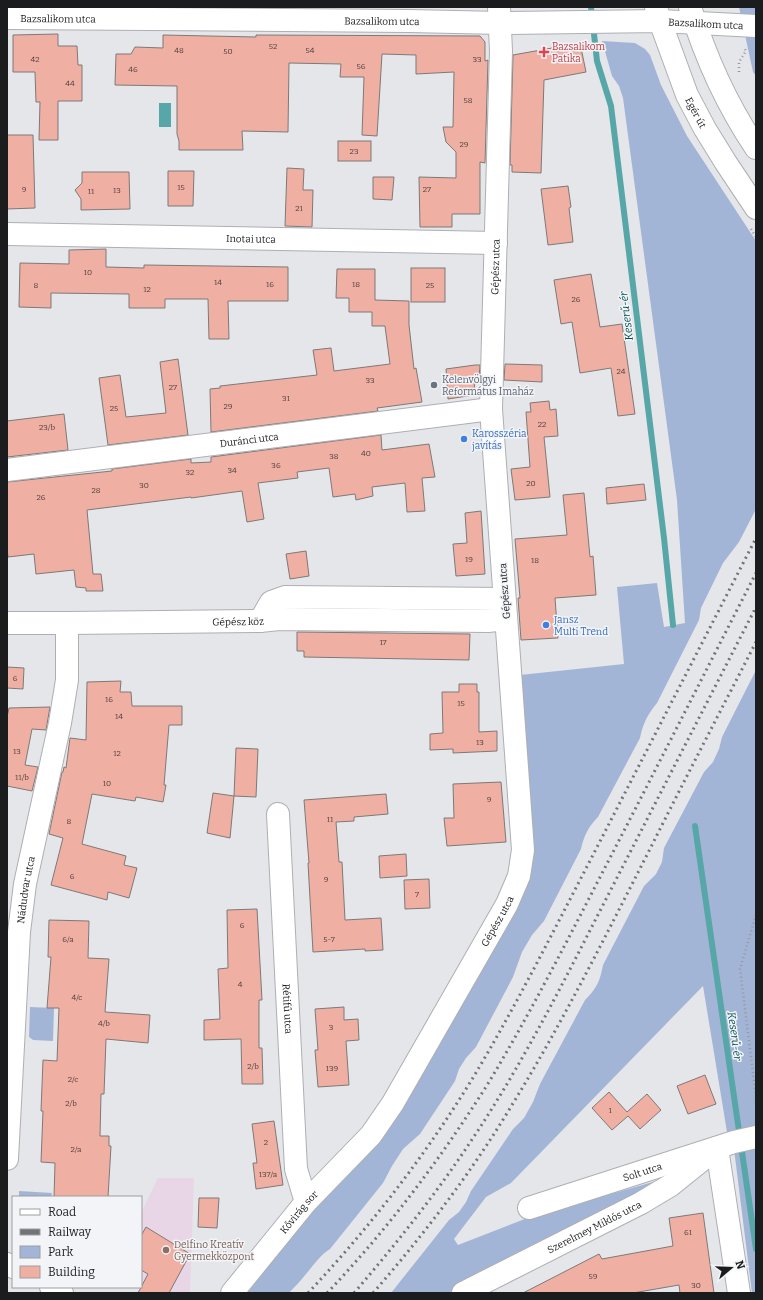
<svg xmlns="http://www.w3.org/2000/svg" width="763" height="1300" font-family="Bitter,serif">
<rect width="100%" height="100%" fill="#e5e6ea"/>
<path fill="#e8d6e7" d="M158,1178H194L190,1293H151L141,1287V1213Z"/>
<g fill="#a3b5d6">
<path d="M739,7H756V76L753,72Z"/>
<path d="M602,41L635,43L645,49L650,55L661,85L687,136L756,241V509L739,542L723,563L701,608L699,620L657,703C648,714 643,723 640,738L598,817C588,827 584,836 581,849L544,921L532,935L522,952L513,977L476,1047L466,1058L459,1069L455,1081L420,1134L403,1149L392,1166L383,1183L330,1249C320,1255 314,1265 306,1274C301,1281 294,1287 289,1293H244L313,1205L522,889L520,675L624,664L617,587L657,583L664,627L685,623L677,500L623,98L619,86L612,76Z"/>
<path d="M756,670V1128L727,1132L703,986L511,1183L486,1197L454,1239L458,1245L530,1217L653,1182L649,1190L448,1293H391L449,1220L459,1212L466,1202L471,1191L513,1129L524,1118L533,1102L540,1084L585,1000C597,988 600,981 603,965L644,886L656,874L662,862L664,848L704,772L713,762L719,749L722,737Z"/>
<path d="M30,1007L54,1008L53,1041L33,1040L29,1037Z"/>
<path d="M756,1144V1293H752L734,1149Z"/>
<path d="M19,1191L52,1193L51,1197H19Z"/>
</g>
<rect fill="#57a7a9" x="159" y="103" width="12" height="24"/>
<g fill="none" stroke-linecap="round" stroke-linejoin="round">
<g stroke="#57a7a9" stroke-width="6">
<path d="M591,7L597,61L611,106L664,538L673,625"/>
<path d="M695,826L756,1249"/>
</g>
</g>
<g fill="#f0afa3" stroke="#7d7978">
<path d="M58,34V46H77L78,65H82V101H58V140H39L40,102H36L35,72H13V35Z"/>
<path d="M163,35L256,37V35L480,36L485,42V61L488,60L485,163L480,162V214H452V227H420L419,177L456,178V152L446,142L443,127H453L454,72L416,74V55L382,54L377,136L362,135L364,77H340L341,64L289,63L288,132L242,131L243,150H179V141L177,134V86L115,85L116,54H131L135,47L163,48Z"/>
<path d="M580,43L586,72L544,80L541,173L512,172V165H510L513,55Z"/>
<path d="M7,135H33L35,208L7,209Z"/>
<rect x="338" y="141" width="33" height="20"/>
<path d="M287,168L304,169L303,190H313L312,227L285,226Z"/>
<path d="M168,171H194L193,206H168Z"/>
<path d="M82,172H129L130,209L81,210V199L75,190L82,183Z"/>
<path d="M373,177H394L392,200L373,199Z"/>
<path d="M568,186L571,207L569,208L573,242L548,245L541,189Z"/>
<path d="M106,249V267L144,268V265L288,267V301H228L229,339H209L208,299H165V308H129V294L51,293V308L19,307L20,263L69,264V250Z"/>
<rect x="411" y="268" width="34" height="34"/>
<path d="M337,269H375V300L409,301V325L414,369L416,368L422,402L377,408L378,411L211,432L210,389L220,388V386L317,375L313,350L331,348L334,371L390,364L385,326H372V312H349V298H336Z"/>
<path d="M591,274L600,327L622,324L635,414L618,416L611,368L580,373L572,322L561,324L554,280Z"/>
<path d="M178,359L188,435L108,445L99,378L120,375L126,417L166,413L160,362Z"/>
<path d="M505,364L542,365V382L504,380Z"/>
<path d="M475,365H480L479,379L475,378L474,395L448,399L446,369Z"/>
<path d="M549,401L550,410L556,409L558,436L544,437L550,497L515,500L511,469L530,467L526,412H531L530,403Z"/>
<path d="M64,414L68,450L7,457V421Z"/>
<path d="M381,435L382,450L429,444L435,477L422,478L425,511L407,512L405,483L372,487L373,496L356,500L355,494L333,497L329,468L297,472L298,478L258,483L264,519L247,522L242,491L191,498V497L87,510L93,574H101L103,591H86V588L76,587L74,570L36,574L34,554L8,557L7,548V482L112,471V469L191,459V463L211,462V457Z"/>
<path d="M644,484L646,500L607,504L606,488Z"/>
<path d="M584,493L590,557L593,556L596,595L555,598L558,638L521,640L518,598H520L515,539L567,535L563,495Z"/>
<path d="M481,511L485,574L456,576L453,544L467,543L465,513Z"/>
<path d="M306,551L309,576L290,579L286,554Z"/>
<path d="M297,632L470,634L469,660L304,657V651H297Z"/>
<path d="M7,667L24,668L23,689L7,688Z"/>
<path d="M121,681L120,692H131L132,706H182V725H169L164,785H166L163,802L136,797L135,801L92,794L82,844L126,856L124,865L137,868L129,898L108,892L107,900L51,885L63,838L49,834L62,772H63L64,767L66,768L70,738L86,740L87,682Z"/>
<path d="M459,684H477V692H479V732L497,731V751L453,753V749L430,750V734L443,733L442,692H459Z"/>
<path d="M50,707L46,730L32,729L25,765L38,767L32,791L7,786V717L9,708Z"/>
<path d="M236,748L258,749L256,797L234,796Z"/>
<path d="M501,782L506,842L447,846L444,818H454L453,784Z"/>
<path d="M213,793L234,796L230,838L207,833Z"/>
<path d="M386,794L388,814L354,817V821L336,822L339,862H342L345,920L381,918L383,950L365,951V949L313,952L308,863H309L304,800Z"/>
<path d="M406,854L407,876L380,878L379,856Z"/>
<path d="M429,879L430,908L405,909L404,880Z"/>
<path d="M257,909L262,1000H259V1048H262L263,1084H242L241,1039L204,1040V1020L220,1019L218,969L228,968L227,910Z"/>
<path d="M49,920L89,921L88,958L109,959L105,1012L150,1015L148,1043L106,1039L104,1094H101L100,1136H109V1146H111L108,1197H54L55,1163L41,1162L43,1111H41L43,1060L57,1061L59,1008H47L51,957H48Z"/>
<path d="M344,1007V1020L358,1019L359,1040L346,1041L349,1085L318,1087L315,1050H318L315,1009Z"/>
<path d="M705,1075L716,1104L688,1114L677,1086Z"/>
<path d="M609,1092L627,1112L647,1094L661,1110L640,1129L628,1116L612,1130L592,1108Z"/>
<path d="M274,1121L283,1185L256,1189L253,1163H257L252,1124Z"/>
<path d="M199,1198H219L217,1228L198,1227Z"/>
<path d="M703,1213L714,1293H680L679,1285L633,1293H523L599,1254L602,1259L673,1246L669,1218Z"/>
<path d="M146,1227L190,1254L169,1293H138L148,1274L141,1270V1236Z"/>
</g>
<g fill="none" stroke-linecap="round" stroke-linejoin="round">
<defs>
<g id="minor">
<path id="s1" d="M7,18L409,21L501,23L660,21L756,26"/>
<path id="s2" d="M7,234L496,243"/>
<path id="s3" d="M7,470L491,409"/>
<path d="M260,621L271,602L285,597L504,599"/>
<path id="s4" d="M7,623H67L260,621L279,619L488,621L506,619"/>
<path id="s5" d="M278,814L296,1169L306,1202"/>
<path d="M717,1148L739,1293"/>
<path id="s6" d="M7,1159L19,932L25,884L60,723L67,680V623"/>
<path id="s7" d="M529,1208L734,1142L756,1137"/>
<path d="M7,1264L13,1267"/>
<path d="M51,1287L62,1293"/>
<path id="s8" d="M232,1293L306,1202L371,1135L393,1103L507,904L519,876L523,850L491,409L501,51L499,7"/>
<path id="s9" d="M463,1293L641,1203L671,1185L717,1148"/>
</g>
<g id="major">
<path id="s10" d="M656,7L660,21L687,95L705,129L726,163L756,208"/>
<path d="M690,7C705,56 727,105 756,148"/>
</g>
</defs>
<use href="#minor" stroke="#adafb3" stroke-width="24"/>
<use href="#major" stroke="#adafb3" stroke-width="24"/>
<g stroke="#96979a" stroke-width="2.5" stroke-dasharray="1 3" stroke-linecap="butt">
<path d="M739,72V62L746,51L744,47"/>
<path d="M751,229L756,237"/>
<path d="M756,915L740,969L756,1097"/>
</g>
<use href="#minor" stroke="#fff" stroke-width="22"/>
<use href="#major" stroke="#fff" stroke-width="22"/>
<g stroke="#727375" stroke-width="3" stroke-dasharray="2 4" stroke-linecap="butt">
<path d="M308,1293C371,1226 429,1151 477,1071C519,1000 556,926 594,853C648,748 702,643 756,538"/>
<path d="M327,1293C388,1229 442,1157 489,1082C528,1017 563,949 598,881C651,779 703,676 756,573"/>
<path d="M354,1293C396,1244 436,1194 471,1141C522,1065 563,983 604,903C655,804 705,706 756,607"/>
<path d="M373,1293C426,1232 474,1169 515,1100C565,1018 608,931 652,845C686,777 721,710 756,642"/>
</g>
</g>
<path fill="#e0444e" stroke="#f2f4f7" stroke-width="1.5" d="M542 46h4v4h4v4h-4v4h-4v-4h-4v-4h4z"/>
<circle fill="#6b7280" stroke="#f2f4f7" stroke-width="1.5" cx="434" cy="385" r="4"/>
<g fill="#3f7fe0" stroke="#f2f4f7" stroke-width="1.5">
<circle cx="464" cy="439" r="4"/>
<circle cx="546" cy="625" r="4"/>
</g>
<circle fill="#8d6e63" stroke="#f2f4f7" stroke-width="1.5" cx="166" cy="1250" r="4"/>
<g text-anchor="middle" stroke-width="3" stroke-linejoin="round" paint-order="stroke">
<g font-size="8" fill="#50413e">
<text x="273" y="49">52</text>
<text x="179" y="53">48</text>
<text x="310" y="53">54</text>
<text x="228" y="54">50</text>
<text x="35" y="62">42</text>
<text x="477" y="62">33</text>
<text x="361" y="69">56</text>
<text x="133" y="72">46</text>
<text x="70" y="86">44</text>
<text x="468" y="103">58</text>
<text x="464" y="147">29</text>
<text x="354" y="154">23</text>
<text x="181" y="190">15</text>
<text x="24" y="192">9</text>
<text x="427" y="192">27</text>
<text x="117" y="193">13</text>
<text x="91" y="194">11</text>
<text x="299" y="211">21</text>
<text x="88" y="275">10</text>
<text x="218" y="285">14</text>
<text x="270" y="287">16</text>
<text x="356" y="287">18</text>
<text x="36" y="288">8</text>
<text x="430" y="288">25</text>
<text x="147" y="292">12</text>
<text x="576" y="302">26</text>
<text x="621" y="374">24</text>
<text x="370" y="383">33</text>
<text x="173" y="390">27</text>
<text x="286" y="401">31</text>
<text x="228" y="409">29</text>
<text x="114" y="411">25</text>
<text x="542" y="427">22</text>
<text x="47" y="430">23/b</text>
<text x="366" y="456">40</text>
<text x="334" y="459">38</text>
<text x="276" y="468">36</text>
<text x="232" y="473">34</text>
<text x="190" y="475">32</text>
<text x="531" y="486">20</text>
<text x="144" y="488">30</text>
<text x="96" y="493">28</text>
<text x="41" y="500">26</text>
<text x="469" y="562">19</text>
<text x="535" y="563">18</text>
<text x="383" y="645">17</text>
<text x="15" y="681">6</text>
<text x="109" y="702">16</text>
<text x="461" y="706">15</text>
<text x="119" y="719">14</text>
<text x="480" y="745">13</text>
<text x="17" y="754">13</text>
<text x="117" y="756">12</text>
<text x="22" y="780">11/b</text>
<text x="107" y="786">10</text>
<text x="489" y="802">9</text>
<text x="330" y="822">11</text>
<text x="69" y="824">8</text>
<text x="72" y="879">6</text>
<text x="326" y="882">9</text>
<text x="417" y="897">7</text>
<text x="242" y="928">6</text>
<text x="68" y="942">6/a</text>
<text x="329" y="942">5-7</text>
<text x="240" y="987">4</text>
<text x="77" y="1000">4/c</text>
<text x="104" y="1026">4/b</text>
<text x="331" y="1030">3</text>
<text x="253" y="1069">2/b</text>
<text x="332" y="1071">139</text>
<text x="73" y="1082">2/c</text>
<text x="71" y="1106">2/b</text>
<text x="610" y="1113">1</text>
<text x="266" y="1145">2</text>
<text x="76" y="1152">2/a</text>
<text x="268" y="1177">137/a</text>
<text x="688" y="1235">61</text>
<text x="593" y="1279">59</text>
<text x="696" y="1288">30</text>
</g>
<g font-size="10" fill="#1b1c1d" stroke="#f2f4f7">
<text dy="4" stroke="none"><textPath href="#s1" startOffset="51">Bazsalikom utca</textPath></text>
<text dy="4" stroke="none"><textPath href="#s1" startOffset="375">Bazsalikom utca</textPath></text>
<text dy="4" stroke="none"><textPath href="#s1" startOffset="699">Bazsalikom utca</textPath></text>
<text dy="4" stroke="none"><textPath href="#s10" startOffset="113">Egér út</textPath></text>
<text dy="4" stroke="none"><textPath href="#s2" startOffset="244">Inotai utca</textPath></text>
<text dy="4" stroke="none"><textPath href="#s8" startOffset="1120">Gépész utca</textPath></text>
<text dy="4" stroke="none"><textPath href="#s3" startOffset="244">Duránci utca</textPath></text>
<text transform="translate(504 591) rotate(-94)" y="4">Gépész utca</text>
<text dy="4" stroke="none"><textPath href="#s4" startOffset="231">Gépész köz</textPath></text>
<text dy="4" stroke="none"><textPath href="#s6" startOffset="270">Nádudvar utca</textPath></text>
<text dy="4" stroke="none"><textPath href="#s8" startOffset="459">Gépész utca</textPath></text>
<text dy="4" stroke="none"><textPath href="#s5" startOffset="195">Rétifű utca</textPath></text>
<text dy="4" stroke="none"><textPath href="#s7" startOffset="119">Solt utca</textPath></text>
<text dy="4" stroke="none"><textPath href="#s8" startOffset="105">Kővirág sor</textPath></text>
<text dy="4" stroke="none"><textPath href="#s9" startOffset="147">Szerelmey Miklós utca</textPath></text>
</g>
<g font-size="10" fill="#be3a42" stroke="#f2f4f7" text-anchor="start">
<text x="552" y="50">Bazsalikom<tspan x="552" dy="12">Patika</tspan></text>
</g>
<g font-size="10" fill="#5b616d" stroke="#f2f4f7" text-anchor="start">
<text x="442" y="383">Kelenvölgyi<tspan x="442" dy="12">Református Imaház</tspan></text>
</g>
<g font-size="10" fill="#366cbe" stroke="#f2f4f7" text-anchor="start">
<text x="472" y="437">Karosszéria<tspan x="472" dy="12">javítás</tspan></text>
<text x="554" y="623">Jansz<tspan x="554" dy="12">Multi Trend</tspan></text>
</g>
<g font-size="10" fill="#785e54" stroke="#f2f4f7" text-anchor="start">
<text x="174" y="1248">Delfino Kreatív<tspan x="174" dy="12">Gyermekközpont</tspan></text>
</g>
<g font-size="11" font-style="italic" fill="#004d4f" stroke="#f2f4f7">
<text transform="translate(626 316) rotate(-97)" y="4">Keserű-ér</text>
<text transform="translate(735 1036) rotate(82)" y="4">Keserű-ér</text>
</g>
</g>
<rect width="763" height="1300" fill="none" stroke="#1b1c1d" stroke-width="16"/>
<rect x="12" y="1196" width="130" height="92" fill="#f2f4f7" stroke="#9c9ea0"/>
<rect x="20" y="1209" width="20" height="6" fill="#ffffff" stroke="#9c9ea0"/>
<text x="48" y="1216" font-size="12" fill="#1b1c1d">Road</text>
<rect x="20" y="1229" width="20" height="6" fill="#727375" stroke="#9c9ea0"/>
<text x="48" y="1236" font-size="12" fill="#1b1c1d">Railway</text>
<rect x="20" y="1246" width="20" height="12" fill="#a3b5d6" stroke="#9c9ea0"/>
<text x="48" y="1256" font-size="12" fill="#1b1c1d">Park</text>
<rect x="20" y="1266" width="20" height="12" fill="#f0afa3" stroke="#9c9ea0"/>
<text x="48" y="1276" font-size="12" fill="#1b1c1d">Building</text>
<g transform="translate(731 1268) rotate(71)" stroke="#f2f4f7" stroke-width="3" paint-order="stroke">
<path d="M0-3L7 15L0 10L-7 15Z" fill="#1b1c1d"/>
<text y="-6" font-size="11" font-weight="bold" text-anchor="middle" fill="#1b1c1d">N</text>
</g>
</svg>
